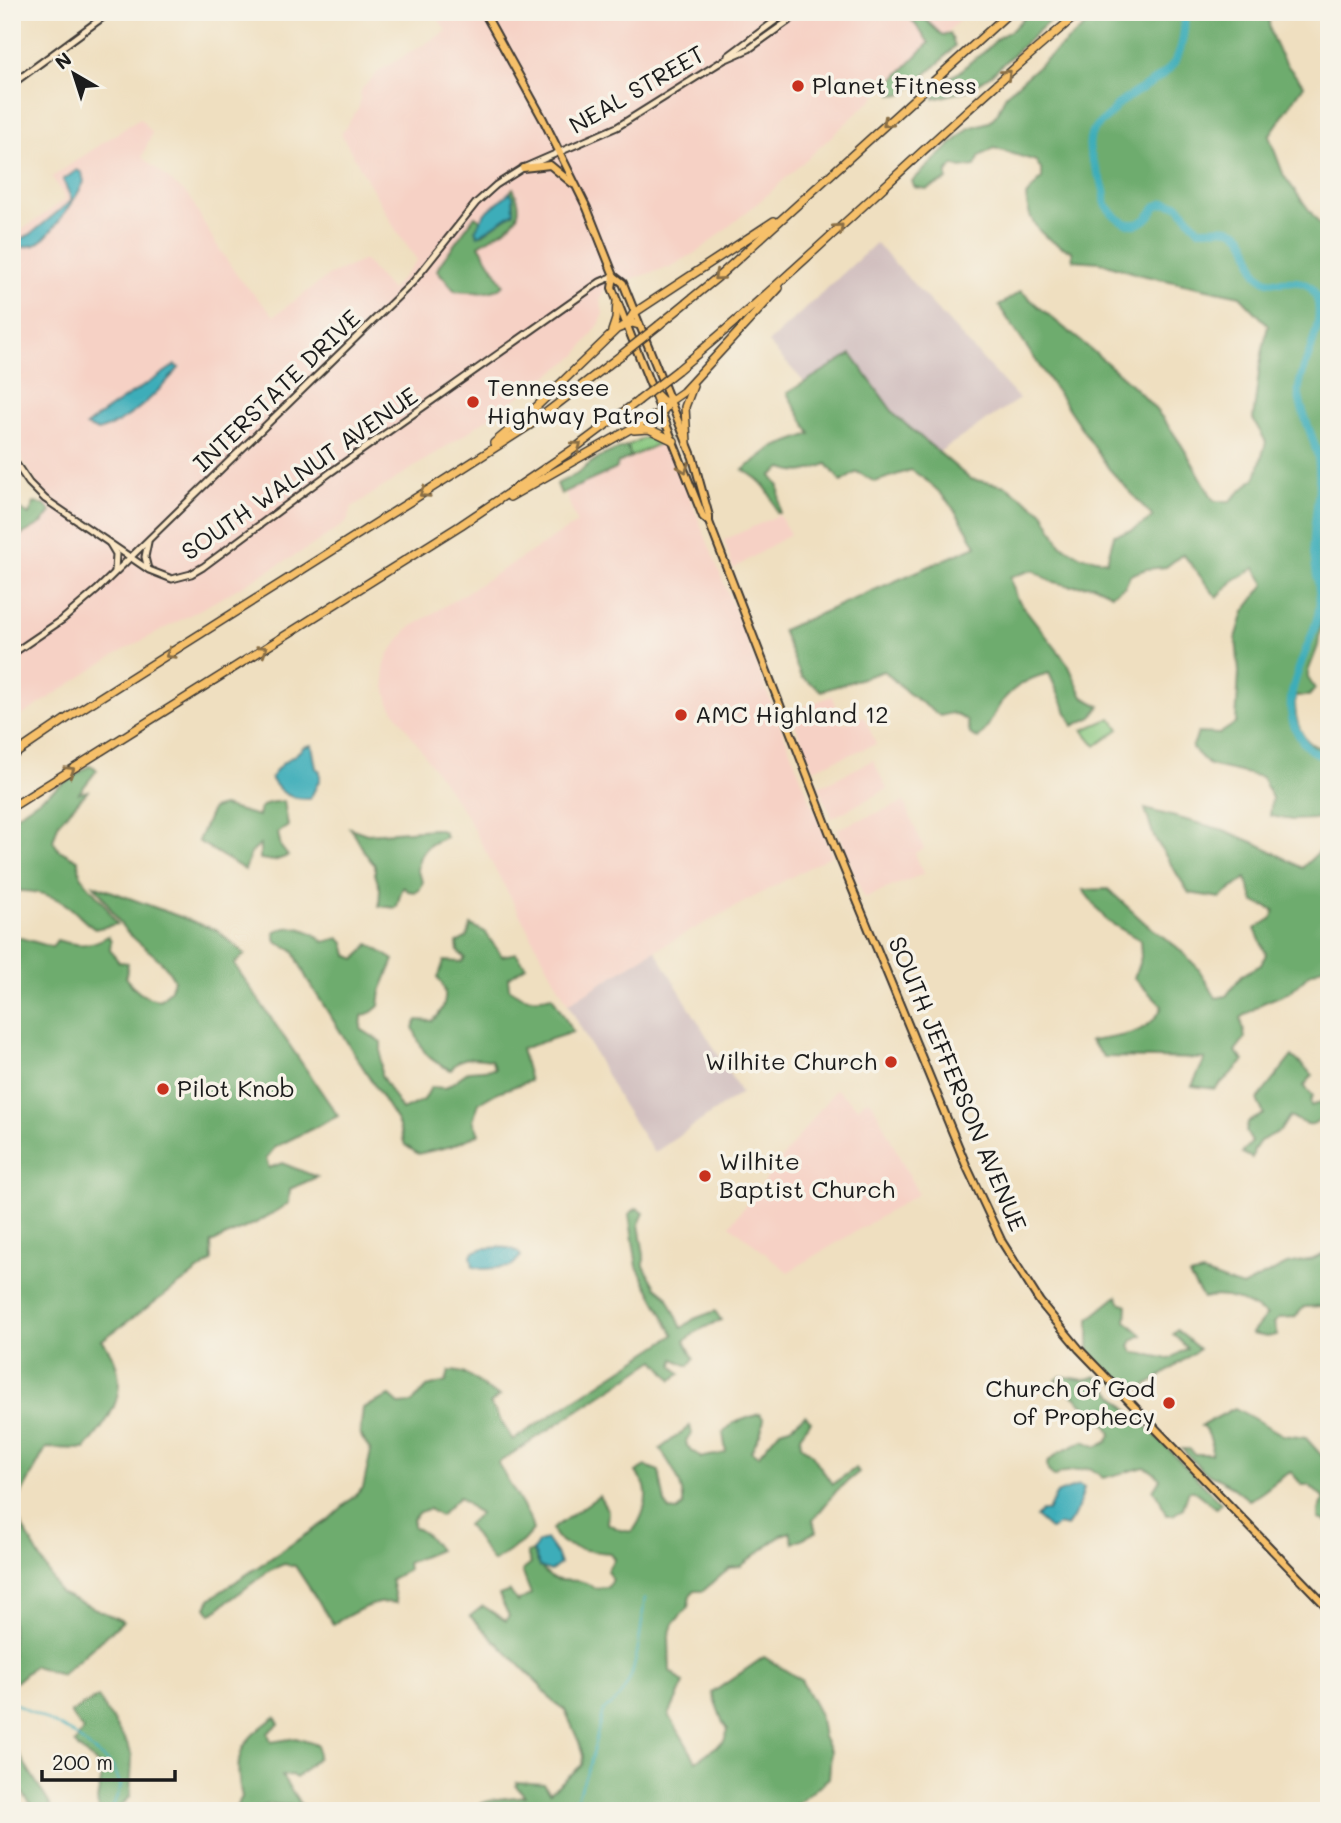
<svg xmlns="http://www.w3.org/2000/svg" width="1341" height="1823" font-family="Mali,sans-serif">
<rect width="100%" height="100%" fill="#f7f3e8"/>
<filter id="ink" filterUnits="userSpaceOnUse"><feTurbulence type="fractalNoise" baseFrequency=".0143" numOctaves="2"/><feDisplacementMap in="SourceGraphic" scale="14" xChannelSelector="R" yChannelSelector="G"/><feConvolveMatrix kernelMatrix="1 2 1 2 8 2 1 2 1" color-interpolation-filters="sRGB"/></filter>
<filter id="wash" filterUnits="userSpaceOnUse"><feTurbulence type="fractalNoise" baseFrequency=".00686" numOctaves="4" result="noise"/><feDisplacementMap in="SourceGraphic" scale="28" xChannelSelector="R" yChannelSelector="G"/><feGaussianBlur stdDeviation="1.57" result="paint"/><feColorMatrix in="noise" values="0 0 0 0 0 0 0 0 0 0 0 0 0 0 0 0 0 1.4 0 .05"/><feComposite in="paint" operator="in"/></filter>
<g filter="url(#wash)">
<rect width="100%" height="100%" fill="#efdfc0"/>
<g fill="#f6d1c5">
<path d="M433,12H908L909,16L929,43L891,82L766,196L700,250L670,267L605,287L600,300L603,313L600,323L576,356L464,435L352,507L347,522L308,548L212,603L115,655L12,722V540L23,535L51,512L45,505L34,478L12,444V237L66,199L52,177L140,118L152,133L142,157L189,196L214,241L238,277L274,316L328,276L364,260L391,290L417,260L397,232L341,134L359,107L361,90L380,70L447,31Z"/>
<path d="M913,12H967L944,36L926,20Z"/>
<path d="M667,440L832,855L655,950L568,1004L466,815L389,703L385,686L384,669L388,655L408,629L577,523L565,492L615,469L618,463Z"/>
<path d="M779,515L790,534L733,569L724,540Z"/>
<path d="M832,696L843,724L864,716L876,744L813,769L790,712Z"/>
<path d="M873,760L887,789L832,818L819,787Z"/>
<path d="M904,802L924,849L915,853L923,874L864,898L837,829Z"/>
<path d="M836,1089L858,1108L866,1100L872,1102L918,1194L788,1272L730,1225Z"/>
</g>
<g fill="#d1bfbf">
<path d="M876,243L1019,399L939,452L895,415L852,354L804,382L768,343Z"/>
<path d="M655,950L741,1093L654,1153L622,1104L568,1004Z"/>
</g>
<g fill="#89c880" stroke="#52724e" stroke-width="2">
<path d="M658,435L667,440L631,457L627,446L641,439Z"/>
<path d="M1111,718L1119,729L1096,746L1083,730Z"/>
</g>
<g fill="#6eac6e" stroke="#456445" stroke-width="2">
<path d="M908,12L926,20L943,36L950,33L955,46L941,61L902,95L892,94L891,82L929,43L909,16Z"/>
<path d="M1029,12H1059L991,75L968,90L934,99L936,88L942,81L960,72L969,63L984,52L999,37L1012,30Z"/>
<path d="M1101,12H1269C1266,40 1286,66 1304,85L1269,136L1284,176L1321,226L1329,241V543C1321,565 1328,589 1326,612L1322,616L1318,646L1308,672V678L1315,689L1309,696H1295C1294,719 1300,747 1327,749L1329,745V806L1315,819L1292,820L1270,816L1272,798L1262,777L1209,765L1192,748L1198,733L1219,734L1236,723L1239,672L1236,638L1244,612L1265,584L1255,568L1233,581L1217,598L1183,554L1166,567L1146,569L1130,575L1125,586L1112,594L1093,585L1070,586L1050,581L1033,570L1010,577L1016,597L1068,664L1083,697L1100,706L1092,717L1073,726L1049,673C1026,679 1008,689 996,711C990,722 987,730 978,739L970,734L967,720L952,713L940,716L908,693L884,671L822,691L801,677L782,630L976,546C959,514 943,489 911,470L875,482L857,472L841,482L827,464C808,471 803,475 782,468L771,476L779,486L780,513H777C771,492 763,480 743,470L772,448L811,434L787,393L851,354L895,415L970,479L1006,486L1043,512L1061,545L1081,556L1107,561L1114,535L1133,530L1153,517L1109,469L999,306L1021,291C1061,328 1106,358 1144,397C1173,426 1194,465 1214,501H1230L1256,477L1266,442L1253,419L1260,364L1268,325L1240,296L1141,275L1100,262L1073,260L1072,251C1045,241 1028,226 1026,196L1042,178V171L1036,161L994,148L980,156L975,166L961,168L954,165L947,172V180L927,189L914,187L912,181L969,128L989,122L997,114L1006,94Z"/>
<path d="M513,188C531,222 504,228 479,245L504,285C491,296 472,292 455,291L437,270L440,264L475,216L482,221L478,225L481,235L514,212L513,196L510,192Z"/>
<path d="M627,446L631,457L618,463L616,469L561,494L557,484C564,479 576,476 582,470C595,458 609,452 627,446Z"/>
<path d="M34,503L45,505L51,512L42,523L12,540V504L29,515Z"/>
<path d="M89,766L94,767L97,770L79,793L88,791L59,822L53,841L59,850L78,860C78,879 89,885 100,899C107,906 111,916 117,924L95,929C84,923 78,913 68,906C55,896 34,890 18,891L12,907V818Z"/>
<path d="M284,801L288,826L278,833L281,847L288,856L274,861L260,859V845L251,853L245,870L198,841L212,809L223,806L258,816L260,808L268,803Z"/>
<path d="M1145,809L1224,830L1262,846L1302,868L1329,842V963L1308,975L1290,992L1263,1003L1241,1018L1245,1038L1235,1051L1244,1061L1215,1089L1192,1086L1205,1059L1104,1057L1090,1041C1117,1037 1151,1035 1162,1006L1134,978L1141,957L1140,940L1107,921L1083,890L1108,889L1145,923L1177,947L1198,968L1216,998L1226,996L1242,975L1261,965L1266,954L1255,929L1272,918L1274,910L1254,902L1246,878L1220,898L1189,893L1154,837Z"/>
<path d="M350,828L367,834L435,829L443,831L446,837C428,844 419,850 417,870L423,881L421,888L416,892L408,891L404,887C398,894 400,901 396,908L379,906L380,889L375,874V865C363,854 360,841 350,828Z"/>
<path d="M94,885L216,930L245,954L234,964L338,1116L275,1147L266,1159L269,1168L282,1163L317,1177L290,1189L289,1203L258,1222L211,1243L212,1261L102,1340C106,1346 111,1352 114,1359C129,1396 107,1422 85,1449L46,1448L13,1510L60,1593L123,1621L61,1675L34,1666L12,1685V935L52,947L57,940C77,946 89,947 108,936L111,941L110,950L119,962L128,963L126,977C135,991 143,998 160,1000L170,991L174,980C163,955 138,947 122,926C112,912 105,898 94,885Z"/>
<path d="M471,925L485,932L502,956L516,953L526,966L508,978L509,988C523,1000 534,1000 552,996L573,1032L521,1049L530,1081L498,1092L479,1103L473,1120L479,1134L452,1146L418,1154L405,1145L397,1121L307,979L293,950L276,942L274,932C293,923 309,928 324,942L339,938L344,943L347,955L356,959L369,944L394,960L381,991L379,1006L372,1012L362,1016L361,1029L381,1042V1075L402,1110L424,1100L431,1087L445,1088L469,1071L495,1069L491,1060C474,1058 461,1054 451,1070C426,1059 422,1052 413,1027L417,1020L432,1021C446,1010 450,992 438,978L444,961L462,962L465,958L458,952L457,943L467,937Z"/>
<path d="M1292,1056L1313,1075L1304,1086L1313,1096L1310,1102L1311,1106L1319,1103L1329,1096V1113C1307,1130 1312,1125 1289,1117L1280,1131L1260,1141L1254,1150L1252,1158L1242,1153L1252,1142L1246,1132L1248,1122L1264,1114L1257,1100Z"/>
<path d="M637,1208L644,1213L639,1224L644,1255V1266L656,1287L667,1296L682,1328L694,1319L715,1311L721,1320L697,1331L685,1341L694,1359L689,1366L674,1359L673,1366L680,1374L672,1380L655,1360L498,1463L529,1517L533,1530L522,1542L493,1562L467,1525L479,1514L459,1497L440,1516L429,1509L419,1512L413,1519V1526L428,1536L439,1550L407,1563L408,1570L391,1579L396,1603C372,1599 354,1613 333,1624L295,1566L284,1564L270,1570L211,1614L206,1607L210,1599L328,1520L363,1488L371,1451L360,1435L363,1408L390,1396L399,1404L412,1403L427,1387L446,1382L449,1371C476,1371 478,1389 500,1396L490,1404L513,1440L674,1335L637,1267L629,1214Z"/>
<path d="M1329,1252V1300L1322,1306L1304,1307L1295,1317L1280,1318L1274,1323L1277,1335L1267,1337L1251,1334L1267,1315C1246,1303 1228,1292 1203,1298L1189,1276L1203,1273L1242,1287L1287,1264L1313,1259Z"/>
<path d="M1117,1296L1120,1302L1127,1305L1126,1321L1142,1335L1133,1340L1130,1346L1134,1352L1170,1359L1187,1348L1173,1334L1177,1330L1199,1349L1154,1381L1127,1396L1089,1356V1319Z"/>
<path d="M1061,1376L1085,1380L1096,1376L1140,1423L1148,1428L1221,1503L1216,1508L1194,1491H1189L1183,1508L1173,1515H1166L1159,1497L1153,1490L1160,1479L1156,1474L1145,1467L1103,1478L1090,1468L1060,1473L1055,1477L1048,1471L1047,1463L1058,1453L1084,1441L1097,1447L1107,1442L1111,1435L1108,1427L1056,1380Z"/>
<path d="M1235,1408L1283,1435L1306,1438L1329,1464V1522L1319,1519V1510L1324,1499L1309,1485H1302L1291,1472C1274,1480 1266,1493 1249,1500L1230,1485L1202,1470L1182,1449H1189L1195,1454H1211C1213,1443 1210,1433 1201,1426Z"/>
<path d="M759,1414L764,1419L761,1432L751,1451L758,1456L780,1430L791,1427L805,1415L811,1421L800,1436L801,1445L811,1453L832,1484L856,1468L859,1472L838,1489L813,1520L816,1532L793,1543L790,1532L782,1535L741,1566L730,1568L703,1591H695L690,1596L688,1607L673,1624L669,1636L670,1671L684,1683L669,1715L696,1761L724,1741L728,1730L723,1723L712,1693L764,1657L801,1680L819,1713L823,1737L831,1752L829,1778L789,1811H471C484,1797 507,1799 525,1796L516,1786L517,1782L544,1784L550,1792L582,1765L583,1756L579,1742L565,1710L552,1701L539,1684L470,1616L483,1606L506,1621L509,1616L499,1595L510,1591L517,1602L531,1594L522,1571L531,1564L527,1553L533,1551C551,1599 571,1569 594,1588L608,1587L612,1579L607,1571L614,1559L610,1553C592,1551 558,1550 552,1529L599,1496L608,1511L607,1523L620,1530L632,1532C641,1521 649,1502 645,1487C644,1482 638,1476 636,1472L646,1466L659,1471L665,1503L670,1510L677,1511L683,1506C685,1486 672,1466 660,1449L690,1426L692,1434L686,1440L687,1446L701,1458C709,1455 719,1456 726,1452L723,1433L733,1423Z"/>
<path d="M98,1697L129,1747L132,1757L130,1797L116,1811H100C92,1798 104,1786 101,1772C97,1757 81,1756 75,1743L83,1730L70,1713Z"/>
<path d="M275,1717L279,1724L268,1733L271,1742L296,1738L318,1745V1757L296,1778L291,1775L282,1776L302,1806L271,1804L248,1811H239L236,1807L242,1797C232,1754 241,1741 275,1717Z"/>
<path d="M12,1743L54,1811H37C14,1786 12,1776 12,1743Z"/>
</g>
<g fill="#3dadb9" stroke="#2c646a" stroke-width="2">
<path d="M77,170L82,173L84,182C78,195 49,238 37,244C28,248 20,245 12,253L13,243L31,234L72,200L63,180Z"/>
<path d="M510,192L513,196L514,212L478,236L475,230L485,213Z"/>
<path d="M175,365L179,368C158,392 130,422 98,431L86,426C114,403 146,386 175,365Z"/>
<path d="M312,745L316,768L320,771V779L310,799C291,799 280,794 271,778C281,759 296,758 303,747Z"/>
<path d="M484,1248C496,1248 514,1244 521,1256L511,1267L483,1269L473,1267L471,1255L473,1252Z"/>
<path d="M1079,1485L1084,1488C1081,1501 1076,1516 1067,1527L1058,1525L1051,1530L1036,1517L1042,1511H1048L1056,1494Z"/>
<path d="M546,1539L556,1553L560,1564L551,1571L540,1567L533,1551L538,1543Z"/>
</g>
<g fill="none" stroke-linecap="round" stroke-linejoin="round">
<g stroke="#3dadb9" stroke-width="2">
<path d="M12,1702L72,1733L113,1767L121,1786L111,1811"/>
<path d="M572,1811L590,1764L603,1710C640,1691 639,1633 645,1598"/>
</g>
<path stroke="#3dadb9" stroke-width="8" d="M1185,12C1184,80 1159,72 1115,107C1111,119 1095,122 1091,135C1083,159 1108,180 1105,204C1122,228 1141,233 1156,206L1165,203L1178,205L1198,229C1229,229 1241,222 1251,256C1253,263 1254,271 1259,276C1275,291 1303,270 1315,294C1328,320 1303,362 1299,387C1296,403 1315,439 1318,458C1323,490 1312,520 1314,552C1315,571 1322,592 1319,610C1313,649 1273,697 1300,737C1307,749 1315,755 1329,757"/>
</g>
</g>
<g filter="url(#ink)">
<g fill="none" stroke-linecap="round" stroke-linejoin="round">
<defs>
<g id="secondary">
<path d="M728,56L787,12"/>
<path d="M12,84L110,12"/>
<path d="M12,458L29,483L45,499L149,570L172,579L191,574L203,567L331,472L600,282L614,276"/>
<path d="M148,542L145,557L148,569"/>
<path d="M110,544L116,554L115,571"/>
<path d="M12,654L62,620L97,590L413,282L476,203L496,185L523,168L617,127L724,60L749,49L801,12"/>
</g>
<g id="primary">
<path d="M484,12L543,119L587,208L614,276L612,288L703,517L709,522"/>
<path d="M523,168L550,165L573,184"/>
<path d="M614,276L623,283L693,458L709,516V522L835,847L966,1165L1002,1242L1040,1302L1079,1349L1329,1609"/>
</g>
<g id="highway">
<path d="M627,324L634,313L774,221"/>
<path d="M659,325L718,277L1010,12"/>
<path d="M612,331L616,319L617,301"/>
<path d="M678,370C816,256 942,127 1080,12"/>
<path d="M655,393L663,401H670"/>
<path d="M634,430L649,429L674,441"/>
<path d="M494,443L533,410L617,329L632,323L639,325"/>
<path d="M687,443L685,407L693,386"/>
<path d="M510,497L664,410L670,401L683,392L779,288"/>
<path d="M12,756L72,715L460,470L530,425L620,356"/>
<path d="M12,807L461,525L575,448L638,401"/>
</g>
</defs>
<use href="#secondary" stroke="#3c3935" stroke-width="9"/>
<use href="#primary" stroke="#3c3935" stroke-width="10"/>
<use href="#highway" stroke="#3c3935" stroke-width="10"/>
<use href="#secondary" stroke="#fbe6c4" stroke-width="5"/>
<use href="#primary" stroke="#f6c06b" stroke-width="6"/>
<use href="#highway" stroke="#f6c06b" stroke-width="7"/>
<defs>
<g id="highway-bridge">
<path d="M620,356L659,325"/>
<path d="M638,401L678,370"/>
</g>
</defs>
<use href="#highway-bridge" stroke="#3c3935" stroke-width="10" stroke-linecap="butt"/>
<use href="#highway-bridge" stroke="#f6c06b" stroke-width="7"/>
</g>
<defs><path id="oneway-chevron" d="M-2-3.5L2.5 0L-2 3.5" fill="none" stroke-width="1.6" stroke-linecap="round" stroke-linejoin="round" transform="scale(1.75)"/></defs>
<g stroke="#896e44">
<use href="#oneway-chevron" transform="translate(1007 74) rotate(-41)"/>
<use href="#oneway-chevron" transform="translate(887 123) rotate(138)"/>
<use href="#oneway-chevron" transform="translate(839 228) rotate(-43)"/>
<use href="#oneway-chevron" transform="translate(718 276) rotate(139)"/>
<use href="#oneway-chevron" transform="translate(577 446) rotate(-36)"/>
<use href="#oneway-chevron" transform="translate(684 468) rotate(69)"/>
<use href="#oneway-chevron" transform="translate(424 493) rotate(148)"/>
<use href="#oneway-chevron" transform="translate(263 650) rotate(-32)"/>
<use href="#oneway-chevron" transform="translate(170 654) rotate(148)"/>
<use href="#oneway-chevron" transform="translate(70 771) rotate(-32)"/>
</g>
</g>
<g fill="#c8321e" stroke="#f7f3e8" stroke-width="2.5">
<circle cx="798" cy="86" r="7"/>
<circle cx="473" cy="402" r="7"/>
<circle cx="681" cy="715" r="7"/>
<circle cx="891" cy="1062" r="7"/>
<circle cx="163" cy="1089" r="7"/>
<circle cx="705" cy="1176" r="7"/>
<circle cx="1169" cy="1403" r="7"/>
</g>
<g text-anchor="middle" stroke-width="7" stroke-linejoin="round" paint-order="stroke">
<g font-size="24" fill="#1c1c1c" stroke="#f7f3e8" text-anchor="start">
<text x="812" y="94">Planet Fitness</text>
<text x="487" y="396">Tennessee<tspan x="487" dy="28">Highway Patrol</tspan></text>
<text x="695" y="723">AMC Highland 12</text>
<text x="877" y="1070" text-anchor="end">Wilhite Church</text>
<text x="177" y="1097">Pilot Knob</text>
<text x="719" y="1170">Wilhite<tspan x="719" dy="28">Baptist Church</tspan></text>
<text x="1155" y="1397" text-anchor="end">Church of God<tspan x="1155" dy="28">of Prophecy</tspan></text>
</g>
<g font-size="24" fill="#1c1c1c" stroke="#f7f3e8">
<text transform="translate(637 90) rotate(-30)" y="8">NEAL STREET</text>
<text transform="translate(277 391) rotate(-44)" y="8">INTERSTATE DRIVE</text>
<text transform="translate(300 474) rotate(-35)" y="8">SOUTH WALNUT AVENUE</text>
<text transform="translate(957 1084) rotate(67)" y="8">SOUTH JEFFERSON AVENUE</text>
</g>
</g>
<rect width="1341" height="1823" fill="none" stroke="#f7f3e8" stroke-width="42"/>
<g transform="translate(74 74) rotate(321)" stroke="#f7f3e8" stroke-width="5" paint-order="stroke">
<path d="M0-5L12 26L0 18L-12 26Z" fill="#1c1c1c"/>
<text y="-10" font-size="19" font-weight="bold" text-anchor="middle" fill="#1c1c1c">N</text>
</g>
<path d="M42 1770v10h133v-10" fill="none" stroke="#1c1c1c" stroke-width="3.5"/>
<text x="52" y="1770" font-size="21" fill="#1c1c1c" stroke="#f7f3e8" stroke-width="5" paint-order="stroke">200 m</text>
</svg>
